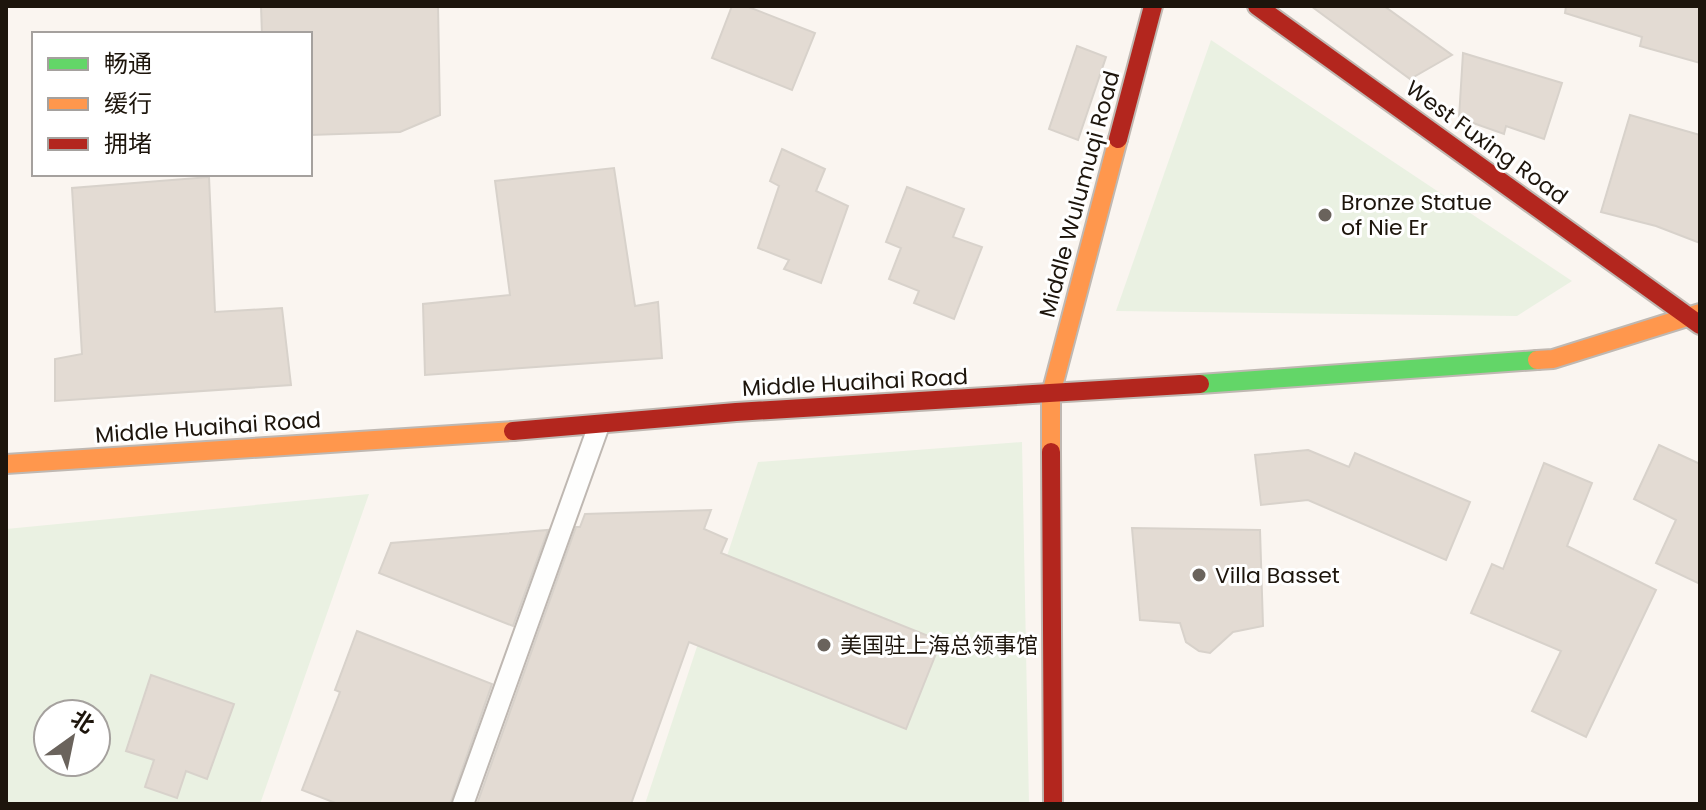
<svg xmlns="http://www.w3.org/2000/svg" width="1706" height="810" font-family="Poppins,'Noto Sans SC',sans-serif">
<rect width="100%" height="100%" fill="#faf5f0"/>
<g fill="#eaf1e2" fill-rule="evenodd">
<path d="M1211,40L1572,281L1517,316L1116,311Z"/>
<path d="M1022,442L1029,804H645L758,462Z"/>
<path d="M369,494L260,804H6V529ZM48,714H96V762H48Z"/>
</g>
<g fill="#e3dbd3" stroke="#d8d2cb" stroke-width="2">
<path d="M261,6H438L440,115L400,132L310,135V34H262Z"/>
<path d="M732,6H746L815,33L792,90L712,58Z"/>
<path d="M1311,6H1384L1452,55L1410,79Z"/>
<path d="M1566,6H1700V63L1640,46L1642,37L1565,13Z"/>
<path d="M1077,46L1106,57L1078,140L1049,129Z"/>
<path d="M1463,53L1562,83L1544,139L1506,126L1504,134L1459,118Z"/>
<path d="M1630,115L1700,135V243L1656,226L1601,212Z"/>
<path d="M782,149L825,169L816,191L848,206L821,283L784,269L789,260L758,248L779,186L770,181Z"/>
<path d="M614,168L635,306L658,302L662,358L425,375L423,304L510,295L495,181Z"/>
<path d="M209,177L215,312L282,308L291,385L55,401V359L82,354L72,188Z"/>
<path d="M907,187L964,209L953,237L982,247L954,319L914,303L919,291L889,279L901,248L886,242Z"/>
<path d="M1659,445L1700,464V584L1656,563L1676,520L1634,499Z"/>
<path d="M1308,450L1349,467L1355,453L1470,502L1446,560L1308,500L1261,505L1255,455Z"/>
<path d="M1544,463L1592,483L1567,546L1656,590L1586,737L1532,711L1561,651L1471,613L1492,564L1503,569Z"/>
<path d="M711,510L704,529L727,539L721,553L941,641L906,729L689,642L631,804H477L576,527H580L585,514Z"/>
<path d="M1132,528L1260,530L1263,626L1233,632L1210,653L1199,651L1186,642L1180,623L1140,620Z"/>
<path d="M548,530L513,626L379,573L391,543Z"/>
<path d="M357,631L492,684L450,804H338L302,790L340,692L335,690Z"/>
<path d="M151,675L234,704L207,779L186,771L177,798L145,787L154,760L126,751Z"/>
</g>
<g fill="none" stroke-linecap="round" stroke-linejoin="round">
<defs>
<path id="lane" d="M463,804L599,425"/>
<path id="fast" d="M1200,384L1537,360"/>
<g id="slow">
<path d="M1537,360L1553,359L1700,313"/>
<path d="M1051,452V394L1118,139"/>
<path d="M6,464L513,431"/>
</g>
<g id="jam">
<path d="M1257,6L1700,325"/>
<path d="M1118,139L1153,6"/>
<path d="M513,431L736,412L1200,384"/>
<path d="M1051,452L1053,804"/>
</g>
</defs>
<use href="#lane" stroke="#bfb8b2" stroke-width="24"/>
<use href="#fast" stroke="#bfb8b2" stroke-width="22"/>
<use href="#slow" stroke="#bfb8b2" stroke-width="22"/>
<use href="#jam" stroke="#bfb8b2" stroke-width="22"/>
<use href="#lane" stroke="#fefefd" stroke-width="20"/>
<use href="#fast" stroke="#63d668" stroke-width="18"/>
<use href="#slow" stroke="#ff974d" stroke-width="18"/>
<use href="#jam" stroke="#b3261e" stroke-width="18"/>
</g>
<g fill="#6a635c" stroke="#fff" stroke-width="3">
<circle cx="1325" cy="215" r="8"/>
<circle cx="1199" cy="575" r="8"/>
<circle cx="824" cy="645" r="8"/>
</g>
<g text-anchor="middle" stroke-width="6" stroke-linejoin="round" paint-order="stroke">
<g font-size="22" fill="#1d150c" stroke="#fff">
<text transform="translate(1487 142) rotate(36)" y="8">West Fuxing Road</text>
<text transform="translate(1079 194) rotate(-75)" y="8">Middle Wulumuqi Road</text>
<text transform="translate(855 382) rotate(-3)" y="8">Middle Huaihai Road</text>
<text transform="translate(208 427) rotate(-4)" y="8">Middle Huaihai Road</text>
</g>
<g font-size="22" fill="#1d150c" stroke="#fff" text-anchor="start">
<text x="1341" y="210">Bronze Statue<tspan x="1341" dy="25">of Nie Er</tspan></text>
<text x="1215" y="583">Villa Basset</text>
<text x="840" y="653">美国驻上海总领事馆</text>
</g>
</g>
<rect width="1706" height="810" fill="none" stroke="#1d150c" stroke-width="16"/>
<rect x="32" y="32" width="280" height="144" fill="#ffffff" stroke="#a5a19e" stroke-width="2"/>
<rect x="48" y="58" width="40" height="12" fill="#63d668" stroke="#a5a19e" stroke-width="2"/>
<text x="104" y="72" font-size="24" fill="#1d150c">畅通</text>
<rect x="48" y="98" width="40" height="12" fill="#ff974d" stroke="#a5a19e" stroke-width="2"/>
<text x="104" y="112" font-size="24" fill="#1d150c">缓行</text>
<rect x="48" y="138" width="40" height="12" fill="#b3261e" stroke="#a5a19e" stroke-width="2"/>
<text x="104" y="152" font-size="24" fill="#1d150c">拥堵</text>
<g transform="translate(72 738) rotate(33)"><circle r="38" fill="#ffffff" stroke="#a5a19e" stroke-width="2"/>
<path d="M0-6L14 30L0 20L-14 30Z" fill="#6a635c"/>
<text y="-12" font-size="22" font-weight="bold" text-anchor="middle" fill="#1d150c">北</text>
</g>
</svg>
